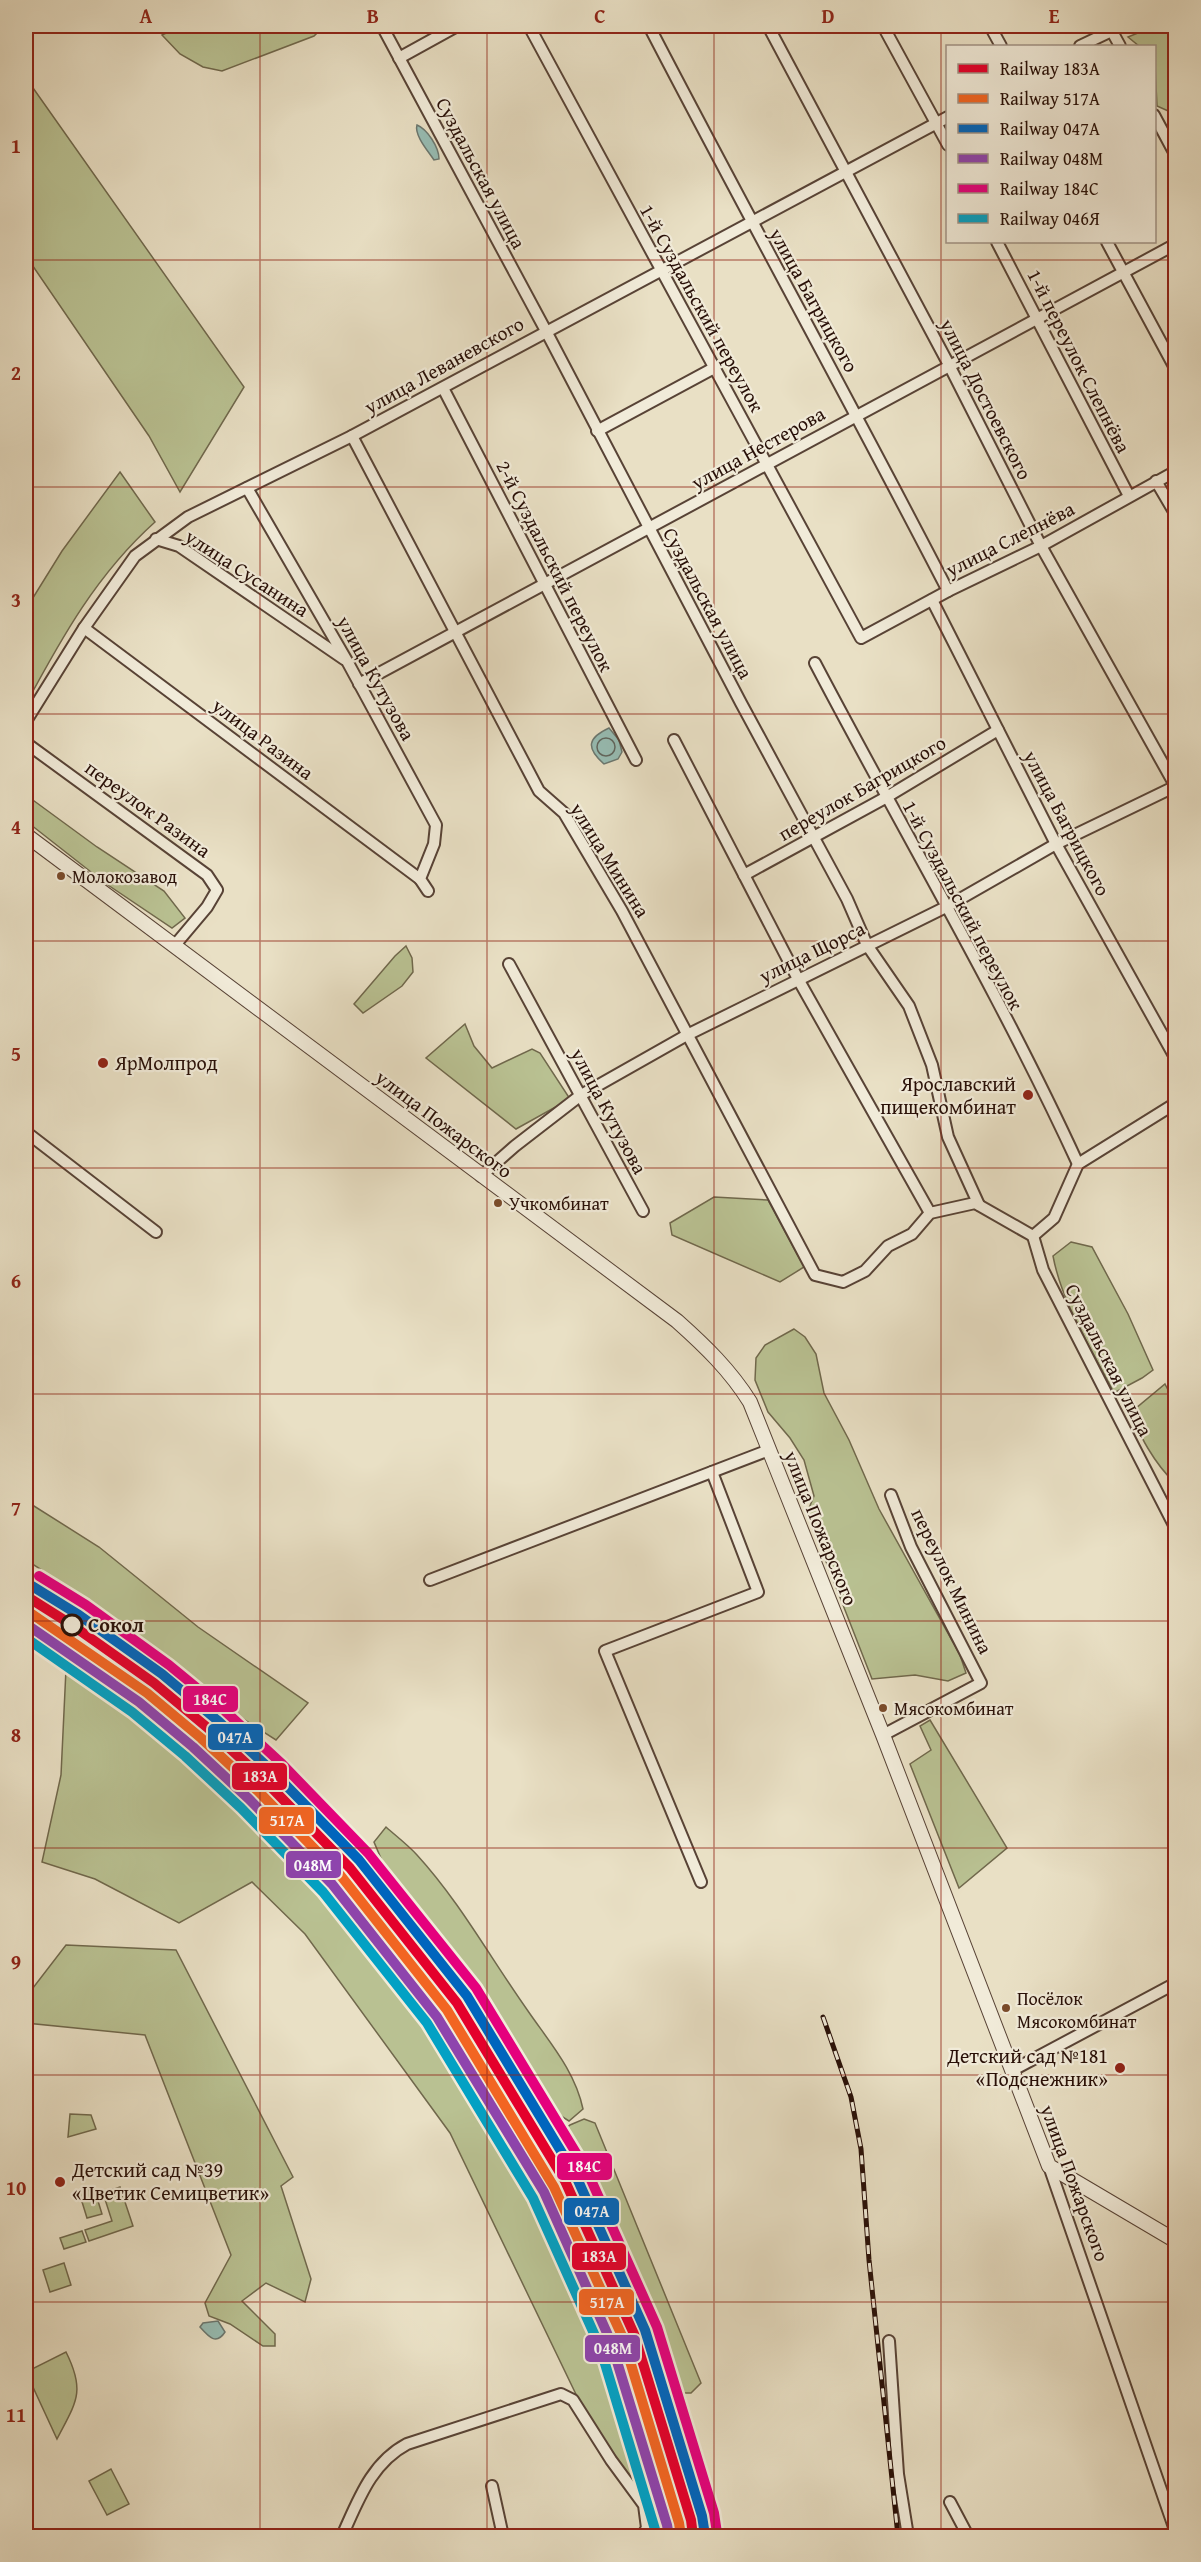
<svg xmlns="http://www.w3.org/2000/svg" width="1201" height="2562" font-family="'Gentium Book Plus',serif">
<rect width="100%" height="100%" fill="#e9e0c5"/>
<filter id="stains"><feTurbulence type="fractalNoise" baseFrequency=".00333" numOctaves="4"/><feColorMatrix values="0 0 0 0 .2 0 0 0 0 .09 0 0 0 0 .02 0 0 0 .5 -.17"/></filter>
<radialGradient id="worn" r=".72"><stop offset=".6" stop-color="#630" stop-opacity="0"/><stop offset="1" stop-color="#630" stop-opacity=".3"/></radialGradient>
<g fill="#b9c192" stroke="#70684c" stroke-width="1.5">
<path d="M181,26H324L314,36L222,71L203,67L180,54L162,35Z"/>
<path d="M1155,26H1175V114L1157,106L1154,46H1139L1128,37Z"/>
<path d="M26,78L244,387L180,492L149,436L26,256Z"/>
<path d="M120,472L155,522C97,574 62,637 26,704V609L62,551Z"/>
<path d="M26,795L97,847L164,891L185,918L172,928L105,883L26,821Z"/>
<path d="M406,946L412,958L413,972L402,986L363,1013L354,1004L395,956Z"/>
<path d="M465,1024L474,1046L492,1068L532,1049L540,1053L570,1099L516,1129L426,1058Z"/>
<path d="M714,1197L768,1200L804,1267L780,1282L672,1235L670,1223Z"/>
<path d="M1071,1242L1092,1247L1128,1314L1153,1370L1142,1378L1114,1393C1092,1350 1062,1304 1053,1256Z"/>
<path d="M794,1329L805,1337L816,1354L824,1393L849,1440L879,1509L960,1655L966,1673L948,1681L915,1675L872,1679L807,1513L814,1496L804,1460L790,1438L768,1412L755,1380L756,1358L765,1345Z"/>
<path d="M1165,1384L1175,1404V1483C1159,1468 1132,1430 1135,1409Z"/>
<path d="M26,1501L99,1547L198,1627L308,1703L276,1740L154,1662L42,1570L26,1560Z"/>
<path d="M67,1648L198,1749L297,1838L425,1996L538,2175L590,2293L646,2439L661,2512L613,2471L450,2133L305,1934L252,1882L179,1923L95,1879L42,1862L61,1775Z"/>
<path d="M930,1720L1007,1848L959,1888L910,1764L931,1750L920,1726Z"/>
<path d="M386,1827C396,1836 408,1845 417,1855C460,1902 491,1959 528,2011C550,2043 575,2071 583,2109L569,2121L540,2103L473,1984L386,1870L374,1842Z"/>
<path d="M66,1945L176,1950L293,2177L281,2186L311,2279L305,2302L266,2283L242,2301L275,2334V2346H263L230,2324L209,2316L205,2303L231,2255L145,2035L26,2023V1997Z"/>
<path d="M70,2114L91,2115L96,2129L68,2137Z"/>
<path d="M584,2119L595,2123L701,2383L691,2393H675L642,2332L598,2219L574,2171L560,2134L570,2125Z"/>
<path d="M120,2187L133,2226L89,2241L85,2230L112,2221L103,2193Z"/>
<path d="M94,2188L102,2214L87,2218L79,2192Z"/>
<path d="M82,2231L86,2242L64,2249L60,2238Z"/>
<path d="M64,2263L71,2285L50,2292L43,2270Z"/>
<path d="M66,2352C86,2392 76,2402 57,2439L26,2372Z"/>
<path d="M111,2469L129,2504L107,2515L89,2481Z"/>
</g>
<g fill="#97bdb4" stroke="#6b776f" stroke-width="1.5">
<path d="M417,125C427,129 439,147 439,159L434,160C428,151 414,135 417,125Z"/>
<path d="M609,728L619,740L622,752L618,759L604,764C586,748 587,738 609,728Z"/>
<path d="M218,2321L225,2332C216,2346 208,2336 200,2327L203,2323Z"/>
</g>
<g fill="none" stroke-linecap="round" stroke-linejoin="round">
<circle stroke="#60665e" stroke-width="1.5" cx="606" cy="747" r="9"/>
<defs>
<g id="minor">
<path d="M382,26L546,331L741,703L847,899L867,945L909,1006L932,1065L948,1137L979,1205"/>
<path d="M529,26L861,638L948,591L1041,546L1176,471"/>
<path d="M649,26C747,215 850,401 948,591"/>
<path d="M768,26L949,365L1041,546L1176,787"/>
<path d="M883,26L948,145"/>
<path d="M990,26L1001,46"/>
<path d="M1109,26L1120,46"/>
<path d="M1080,46L1122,26"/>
<path d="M399,58L457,26"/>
<path d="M1154,115L1176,156"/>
<path d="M997,242L1129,496"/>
<path d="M1107,242L1176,370"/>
<path d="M443,388L636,760"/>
<path d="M597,431L714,368"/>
<path d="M352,436L539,791L564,813L622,911L815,1275L843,1282L865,1271L888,1246L912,1234L930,1213L975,1203L1033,1236"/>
<path d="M1156,481L1176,515"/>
<path d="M247,488L347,661L436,825L434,844L420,879L428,891"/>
<path d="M156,539L179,546L344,659"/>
<path d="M932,600L1056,844L1176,1059"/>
<path d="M84,628L420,879"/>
<path d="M815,663C902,829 1000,994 1078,1164"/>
<path d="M359,684L1176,244"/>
<path d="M26,721L84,628L135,556L188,517L352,436L948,117"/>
<path d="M674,740L798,979L930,1213"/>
<path d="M26,743L207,875L217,890L207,907L175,945"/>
<path d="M744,875L885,798L998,730"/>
<path d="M509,964L643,1211"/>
<path d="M26,1132L156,1232"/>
<path d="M481,1176L515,1146L581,1095L687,1035L946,907L1056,844L1176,786"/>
<path d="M1033,1236L1043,1270L1176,1529"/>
<path d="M1033,1236L1054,1218L1078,1164L1176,1103"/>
<path d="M430,1580L769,1450"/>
<path d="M883,1735L981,1683L911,1547L891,1495"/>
<path d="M701,1882L605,1651L758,1592L712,1472"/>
<path d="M1013,2070L1176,1983"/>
<path d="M1049,2166L1176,2533"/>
<path d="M889,2341L898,2474L908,2536"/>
<path d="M492,2486L503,2536"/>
<path d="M950,2502L968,2536"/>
<path d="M26,2528L30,2536"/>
<path d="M342,2536C358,2501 371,2463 407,2444L561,2394L573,2400L611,2460L644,2505L647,2528L642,2536"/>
</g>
<path id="tertiary" d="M26,835L677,1321C705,1346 730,1370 750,1402L883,1735L1049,2166L1176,2241"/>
</defs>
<use href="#minor" stroke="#584336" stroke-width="14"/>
<use href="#tertiary" stroke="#584336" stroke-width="16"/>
<use href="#minor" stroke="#f1ebd9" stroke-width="10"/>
<use href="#tertiary" stroke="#f1ebd9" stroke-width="14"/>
<defs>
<path id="rail" d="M823,2017L851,2097L861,2149L869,2260L898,2536"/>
</defs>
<use href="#rail" stroke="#280f07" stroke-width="5"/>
<use href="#rail" stroke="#f1ebd9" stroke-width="3" stroke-dasharray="9" stroke-linecap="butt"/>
<defs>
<path id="rail-1" d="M26,1596L72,1625L154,1683L209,1729L266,1782L350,1868L457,2003L565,2181L634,2334L691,2520L693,2536"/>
<path id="rail-2" d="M26,1610L147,1693L201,1738L258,1791L341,1876L447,2010L554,2187L623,2338L679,2523L681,2536"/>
<path id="rail-3" d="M32,1586L79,1615L162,1674L217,1720L274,1773L359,1860L467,1996L576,2176L645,2330L702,2516L705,2535"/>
<path id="rail-4" d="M26,1624L139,1702L193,1747L249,1799L332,1884L437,2017L544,2192L611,2342L667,2525L669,2536"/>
<path id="rail-5" d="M39,1576L86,1605L169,1665L225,1711L282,1764L368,1853L476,1988L587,2171L657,2327L714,2513L717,2533"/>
<path id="rail-6" d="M26,1638L132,1712L185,1756L241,1808L323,1892L427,2023L533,2198L600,2347L657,2536"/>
</defs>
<use href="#rail-1" stroke="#f1ebd9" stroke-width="15"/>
<use href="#rail-2" stroke="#f1ebd9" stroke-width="15"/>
<use href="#rail-3" stroke="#f1ebd9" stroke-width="15"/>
<use href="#rail-4" stroke="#f1ebd9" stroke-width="15"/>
<use href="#rail-5" stroke="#f1ebd9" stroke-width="15"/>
<use href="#rail-6" stroke="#f1ebd9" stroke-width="15"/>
<use href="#rail-1" stroke="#e4002b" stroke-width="10"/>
<use href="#rail-2" stroke="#f26522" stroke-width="10"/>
<use href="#rail-3" stroke="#0065bd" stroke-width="10"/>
<use href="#rail-4" stroke="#8e44ad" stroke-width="10"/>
<use href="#rail-5" stroke="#e5007d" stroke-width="10"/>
<use href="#rail-6" stroke="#02a1c4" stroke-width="10"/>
</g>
<path fill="none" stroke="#8f2418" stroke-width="1.5" stroke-opacity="0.55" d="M260,26V2536M487,26V2536M714,26V2536M941,26V2536M26,260H1176M26,487H1176M26,714H1176M26,941H1176M26,1168H1176M26,1394H1176M26,1621H1176M26,1848H1176M26,2075H1176M26,2302H1176"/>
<g fill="#7a4b2a" stroke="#f1ebd9" stroke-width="2">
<circle cx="61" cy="876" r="5"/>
<circle cx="498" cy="1203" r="5"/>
<circle cx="883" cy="1708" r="5"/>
<circle cx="1006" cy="2008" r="5"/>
</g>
<g fill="#8f2418" stroke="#f1ebd9" stroke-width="2">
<circle cx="103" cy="1063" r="6"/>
<circle cx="1028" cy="1095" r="6"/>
<circle cx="1120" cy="2068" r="6"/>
<circle cx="60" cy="2182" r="6"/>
</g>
<circle fill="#f1ebd9" stroke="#280f07" stroke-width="3" cx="72" cy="1625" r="10"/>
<g text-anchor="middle" stroke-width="4.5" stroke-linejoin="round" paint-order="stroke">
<g font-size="18" fill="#280f07" stroke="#f1ebd9" text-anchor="start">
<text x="72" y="883">Молокозавод</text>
<text x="509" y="1210">Учкомбинат</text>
<text x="894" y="1715">Мясокомбинат</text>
<text x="1017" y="2005">Посёлок<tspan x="1017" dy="23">Мясокомбинат</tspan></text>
</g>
<g font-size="20" fill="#280f07" stroke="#f1ebd9">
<text transform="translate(481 173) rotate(62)" y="7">Суздальская улица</text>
<text transform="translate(814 300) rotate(61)" y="7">улица Багрицкого</text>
<text transform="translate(702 308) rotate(61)" y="7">1-й Суздальский переулок</text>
<text transform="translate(1079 361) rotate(63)" y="7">1-й переулок Слепнёва</text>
<text transform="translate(444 365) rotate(-29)" y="7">улица Леваневского</text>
<text transform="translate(986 399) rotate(63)" y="7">улица Достоевского</text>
<text transform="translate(758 448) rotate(-29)" y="7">улица Нестерова</text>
<text transform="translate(1010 539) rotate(-27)" y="7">улица Слепнёва</text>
<text transform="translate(555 566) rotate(63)" y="7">2-й Суздальский переулок</text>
<text transform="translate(247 573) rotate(33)" y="7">улица Сусанина</text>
<text transform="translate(708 603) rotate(62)" y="7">Суздальская улица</text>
<text transform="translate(376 678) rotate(61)" y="7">улица Кутузова</text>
<text transform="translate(263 739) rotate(37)" y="7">улица Разина</text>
<text transform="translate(862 788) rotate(-30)" y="7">переулок Багрицкого</text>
<text transform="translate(148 809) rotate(36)" y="7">переулок Разина</text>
<text transform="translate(1067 823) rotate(62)" y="7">улица Багрицкого</text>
<text transform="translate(610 860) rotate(58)" y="7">улица Минина</text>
<text transform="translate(963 905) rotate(62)" y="7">1-й Суздальский переулок</text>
<text transform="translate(812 952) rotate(-26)" y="7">улица Щорса</text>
<text transform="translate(609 1111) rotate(62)" y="7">улица Кутузова</text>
<text transform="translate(444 1124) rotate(37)" y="7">улица Пожарского</text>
<text transform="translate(1109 1360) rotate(63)" y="7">Суздальская улица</text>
<text transform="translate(821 1528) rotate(68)" y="7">улица Пожарского</text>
<text transform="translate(952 1581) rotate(64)" y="7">переулок Минина</text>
<text transform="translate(1075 2183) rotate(70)" y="7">улица Пожарского</text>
</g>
<g font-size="20" fill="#280f07" stroke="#f1ebd9" text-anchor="start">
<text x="115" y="1070">ЯрМолпрод</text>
<text x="1016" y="1091" text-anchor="end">Ярославский<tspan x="1016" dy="23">пищекомбинат</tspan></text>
<text x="1108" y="2063" text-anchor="end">Детский сад №181<tspan x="1108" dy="23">«Подснежник»</tspan></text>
<text x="72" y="2177">Детский сад №39<tspan x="72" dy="23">«Цветик Семицветик»</tspan></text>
</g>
<g font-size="20" font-weight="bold" fill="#280f07" stroke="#f1ebd9" text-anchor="start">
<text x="88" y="1632">Сокол</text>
</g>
</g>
<g stroke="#f1ebd9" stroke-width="2">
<rect x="182" y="1685" width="57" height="28" rx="6" fill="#e5007d"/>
<rect x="207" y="1723" width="57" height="28" rx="6" fill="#0065bd"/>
<rect x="231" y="1762" width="57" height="29" rx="6" fill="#e4002b"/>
<rect x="258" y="1806" width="57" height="29" rx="6" fill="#f26522"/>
<rect x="285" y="1850" width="57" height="29" rx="6" fill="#8e44ad"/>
<rect x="556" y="2152" width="57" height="29" rx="6" fill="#e5007d"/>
<rect x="563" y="2197" width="57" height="29" rx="6" fill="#0065bd"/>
<rect x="571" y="2242" width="56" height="29" rx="6" fill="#e4002b"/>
<rect x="578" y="2288" width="57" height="28" rx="6" fill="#f26522"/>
<rect x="584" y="2334" width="57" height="29" rx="6" fill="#8e44ad"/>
</g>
<g font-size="16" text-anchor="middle" font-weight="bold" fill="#fff">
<text x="210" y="1705">184С</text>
<text x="235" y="1743">047А</text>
<text x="260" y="1782">183А</text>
<text x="287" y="1826">517А</text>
<text x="313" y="1871">048М</text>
<text x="584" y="2172">184С</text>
<text x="592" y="2217">047А</text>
<text x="599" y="2262">183А</text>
<text x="607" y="2308">517А</text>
<text x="613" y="2354">048М</text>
</g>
<rect width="1201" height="2562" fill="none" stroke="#e9e0c5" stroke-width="66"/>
<rect x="946" y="45" width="210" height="198" fill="#f1ebd9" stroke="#a19385" stroke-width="1.5"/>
<rect x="958" y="64" width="30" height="9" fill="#e4002b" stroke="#a19385" stroke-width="1.5"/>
<text x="1000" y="75" font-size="18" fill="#280f07">Railway 183А</text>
<rect x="958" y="94" width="30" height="9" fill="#f26522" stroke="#a19385" stroke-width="1.5"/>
<text x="1000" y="105" font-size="18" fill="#280f07">Railway 517А</text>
<rect x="958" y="124" width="30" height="9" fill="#0065bd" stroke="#a19385" stroke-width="1.5"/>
<text x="1000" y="135" font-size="18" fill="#280f07">Railway 047А</text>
<rect x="958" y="154" width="30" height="9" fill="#8e44ad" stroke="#a19385" stroke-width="1.5"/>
<text x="1000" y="165" font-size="18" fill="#280f07">Railway 048М</text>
<rect x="958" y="184" width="30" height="9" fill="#e5007d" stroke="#a19385" stroke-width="1.5"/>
<text x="1000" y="195" font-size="18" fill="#280f07">Railway 184С</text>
<rect x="958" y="214" width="30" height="9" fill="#02a1c4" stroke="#a19385" stroke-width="1.5"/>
<text x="1000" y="225" font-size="18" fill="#280f07">Railway 046Я</text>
<rect x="33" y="33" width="1135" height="2496" fill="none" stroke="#8f2418" stroke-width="2"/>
<g font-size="20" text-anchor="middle" font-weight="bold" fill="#8f2418">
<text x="146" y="23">A</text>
<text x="373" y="23">B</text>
<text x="600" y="23">C</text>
<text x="828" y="23">D</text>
<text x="1054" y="23">E</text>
<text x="16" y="153">1</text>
<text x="16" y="380">2</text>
<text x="16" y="607">3</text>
<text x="16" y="834">4</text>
<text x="16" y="1061">5</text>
<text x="16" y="1288">6</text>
<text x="16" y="1515">7</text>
<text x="16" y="1742">8</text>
<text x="16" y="1969">9</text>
<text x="16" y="2195">10</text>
<text x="16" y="2422">11</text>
</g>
<rect width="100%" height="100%" filter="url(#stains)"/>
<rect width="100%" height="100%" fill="url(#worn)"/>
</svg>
